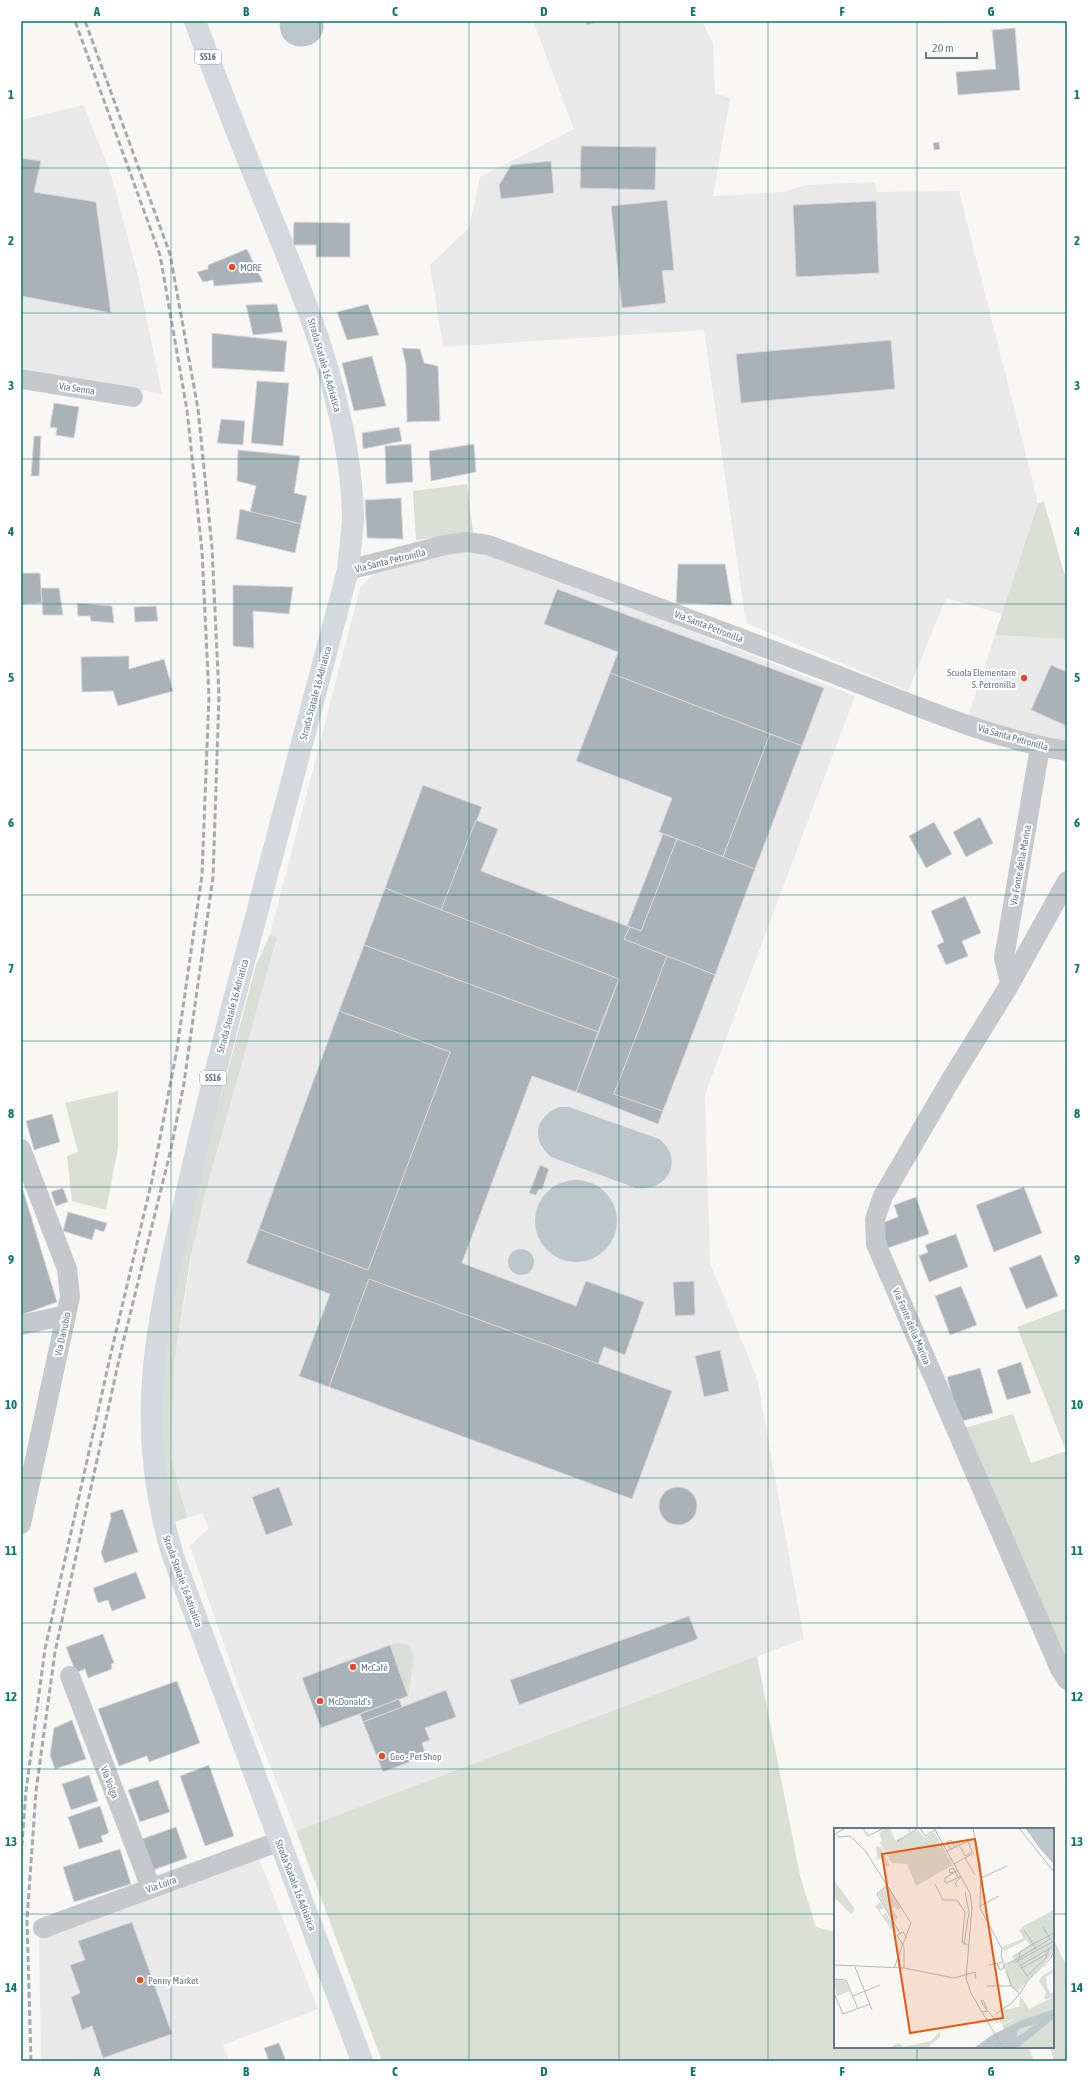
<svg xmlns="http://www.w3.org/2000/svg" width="1088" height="2082" font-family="'Asap Condensed',sans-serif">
<rect width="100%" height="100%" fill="#f8f7f4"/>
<g fill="#e8e9e8">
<path d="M533,21H702L713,43L715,93L730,98L713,196L783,192L806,185L875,182L876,192L959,191L1038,503L1002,614L946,598L908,691L746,623L704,330L443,347L430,265L469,228L480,177L574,129Z"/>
<path d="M83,105L110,171L138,276L162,394L21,368V120Z"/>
<path d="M464,549L488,551L855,696L705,1094L710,1263L757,1378L804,1639L296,1831L238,1685L190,1546L209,1528L202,1513L187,1518L171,1457L174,1364L200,1205L360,588L381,566Z"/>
<path d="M995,635L1067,639V744L968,716Z"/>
<path d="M257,1854L318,2009L223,2045L229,2061H41L39,1935Z"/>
</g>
<g fill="#d9dfd5">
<path d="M467,484L473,532L416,540L413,491Z"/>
<path d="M1044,502L1067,583V639L995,635L1038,503Z"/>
<path d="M270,935L277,937L205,1194L190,1260L174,1364L171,1457L187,1518L172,1523L163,1489L156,1390L199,1179L256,965Z"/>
<path d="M118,1091V1148L106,1210L72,1201L67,1156L78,1152L65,1103Z"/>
<path d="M1067,1308V1673L961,1429L1013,1414L1031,1463L1066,1451L1017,1327Z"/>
<path d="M398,1643L409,1645L414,1657L408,1696L390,1645Z"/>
<path d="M757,1656L800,1876L816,1927L835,1932V2047H1028L1034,2061H382L296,1831Z"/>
<path d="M1053,1938L1067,1967V2061H1054L1050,2047H1053Z"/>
</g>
<g fill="#bbc7cb">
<path d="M280,21H323C329,53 276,57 280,21Z"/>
<path d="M559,1107H569L659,1139C685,1159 668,1192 636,1188L551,1157C531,1139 534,1118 559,1107Z"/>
<circle cx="576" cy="1221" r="41"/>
<circle cx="521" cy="1262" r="13"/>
</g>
<g fill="#a9b2b8" stroke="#d9d9d7">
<path d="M586,21H600L587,25Z"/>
<path d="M1015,28L1020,90L958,95L956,72L996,69L992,30Z"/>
<path d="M939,142L940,149L934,150L933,143Z"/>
<path d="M581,146L656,147L655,190L580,188Z"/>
<path d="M21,158L41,161L34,192L96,202L111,313L21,296Z"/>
<path d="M551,161L554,193L501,199L499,185L511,165Z"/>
<path d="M667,200L674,270L662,271L666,303L622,308L611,206Z"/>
<path d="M876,201L879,273L796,277L793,205Z"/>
<path d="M294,222L350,223V257H316V245H293Z"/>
<path d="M247,249L263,282L214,286L213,280L203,282L197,272L208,269V265Z"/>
<path d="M277,304L283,332L253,335L246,305Z"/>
<path d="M368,304L379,335L347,340L337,312Z"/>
<path d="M212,333L287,341L284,372L212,368Z"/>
<path d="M891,340L895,389L741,403L736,354Z"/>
<path d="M402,348L420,349L424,363L438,366L440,421L407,422L406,365Z"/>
<path d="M372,356L386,406L354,411L342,363Z"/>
<path d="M257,381L289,383L283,446L251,443Z"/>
<path d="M54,403L79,407L74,438L56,435L57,428L50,427Z"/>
<path d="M221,419L245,421L243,445L217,443Z"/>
<path d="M399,427L402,441L363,449L362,433Z"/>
<path d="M34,436H41L39,476H31Z"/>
<path d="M411,444L413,482L386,484L385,446Z"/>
<path d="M474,444L476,472L431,481L429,451Z"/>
<path d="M238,450L300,456L294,493L307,496L301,524L250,512L256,486L237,481Z"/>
<path d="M401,498L403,539L367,538L365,500Z"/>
<path d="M240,509L301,524L295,553L236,539Z"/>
<path d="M678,564H725L732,605L676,603Z"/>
<path d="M21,573H40L42,603L21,604Z"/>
<path d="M233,585L293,587L289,614L253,611L254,648L233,646Z"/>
<path d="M41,588H59L63,615H43Z"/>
<path d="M557,589L824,688L802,746L610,673L618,652L544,624Z"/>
<path d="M77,603L112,606L114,623L91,621L90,616H78Z"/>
<path d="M156,606L158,621L135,622L134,607Z"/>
<path d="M129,656V669L164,659L173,691L118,706L113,691L82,692L81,657Z"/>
<path d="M1051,665L1067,672V726L1031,710Z"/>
<path d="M610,673L770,734L723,857L659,832L672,798L576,761Z"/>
<path d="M770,734L802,746L755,869L723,857Z"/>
<path d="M423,785L482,807L441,910L385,888Z"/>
<path d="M980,817L993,843L966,857L953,832Z"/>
<path d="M476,820L498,829L481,871L630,927L624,939L667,956L614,1094L663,1111L658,1124L576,1092L619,979L441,910Z"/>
<path d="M934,822L952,854L926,868L909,836Z"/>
<path d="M663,834L677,839L641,931L627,926Z"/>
<path d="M677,839L755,869L715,975L624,939L630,927L641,931Z"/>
<path d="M385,888L619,979L598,1032L364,945Z"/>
<path d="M965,896L981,933L962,941L968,956L946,965L937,945L944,942L931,911Z"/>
<path d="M364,945L598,1032L576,1092L532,1076L462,1263L576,1306L586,1281L644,1302L625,1355L604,1347L598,1364L369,1279L329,1387L299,1376L330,1294L246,1263L259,1229L368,1270L450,1052L339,1011Z"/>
<path d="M667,956L715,975L663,1111L614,1094Z"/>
<path d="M339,1011L450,1052L368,1270L259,1229Z"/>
<path d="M52,1114L60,1142L34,1150L26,1121Z"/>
<path d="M540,1165L549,1169L542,1190L539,1189L536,1195L529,1193Z"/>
<path d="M1024,1187L1042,1233L994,1252L976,1205Z"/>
<path d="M63,1188L68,1202L56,1206L51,1192Z"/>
<path d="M23,1190L57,1302L21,1315V1191Z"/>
<path d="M916,1197L929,1234L888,1248L879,1224L898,1217L894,1205Z"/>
<path d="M68,1212L107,1223L104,1232L95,1229L92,1240L63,1231Z"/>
<path d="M956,1234L968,1267L929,1282L919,1256L928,1252L925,1245Z"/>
<path d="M1041,1255L1058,1296L1026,1309L1009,1268Z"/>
<path d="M369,1279L672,1391L632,1499L329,1387Z"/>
<path d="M694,1281L695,1315L675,1316L673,1282Z"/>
<path d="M961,1286L977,1325L950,1335L935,1296Z"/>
<path d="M720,1350L729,1391L704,1397L695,1356Z"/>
<path d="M1021,1362L1031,1393L1007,1400L997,1370Z"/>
<path d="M980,1368L993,1413L959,1422L947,1377Z"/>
<path d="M279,1487L293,1525L266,1535L252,1497Z"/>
<circle cx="678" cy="1506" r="19"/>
<path d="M123,1509L138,1552L105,1563L101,1553L111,1518L110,1513Z"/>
<path d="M136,1572L146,1598L112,1611L108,1600L98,1603L93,1588Z"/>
<path d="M689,1616L698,1639L519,1705L510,1680Z"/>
<path d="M103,1634L114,1663L111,1664L112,1669L88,1678L85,1669L76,1673L66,1647Z"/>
<path d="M390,1645L408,1696L321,1728L302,1678Z"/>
<path d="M177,1681L200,1743L149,1762L147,1756L119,1766L98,1709Z"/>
<path d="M446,1690L456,1717L425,1728L430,1740L422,1743L426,1756L383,1772L363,1722Z"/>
<path d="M399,1699L402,1707L363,1722L360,1714Z"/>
<path d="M72,1720L86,1759L55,1769L50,1755L54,1728Z"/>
<path d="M209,1765L234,1836L205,1846L180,1776Z"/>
<path d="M89,1775L98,1801L71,1810L62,1784Z"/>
<path d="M158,1780L170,1812L140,1822L128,1790Z"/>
<path d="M100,1806L109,1833L101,1836L103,1842L79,1849L68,1817Z"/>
<path d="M176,1827L187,1858L153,1870L142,1839Z"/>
<path d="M120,1849L131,1884L74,1902L63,1867Z"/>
<path d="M132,1922L172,2034L103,2058L92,2026L82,2030L71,1997L80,1993L70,1965L85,1960L78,1941Z"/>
<path d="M279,2043L286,2061H269L264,2048Z"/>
</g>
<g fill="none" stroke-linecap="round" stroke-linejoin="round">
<g stroke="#c5c9cc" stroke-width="20">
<path d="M21,379L133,397"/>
<path d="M348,570L445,545L467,542L488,545C599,586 710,626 821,669C901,699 982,737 1067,751"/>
<path d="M1067,881L1007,989L950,1081L883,1196L875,1219L876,1244L1060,1669L1067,1680"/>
<path d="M1010,983L1004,958L1040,747"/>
<path d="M21,1149L67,1269L70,1297L21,1524"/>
<path d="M21,1325L57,1317L65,1318"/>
<path d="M70,1676L151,1888"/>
<path d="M43,1928L280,1841"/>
</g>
<path stroke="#d4d9dd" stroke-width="22" d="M195,21C217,82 241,143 266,204C307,304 350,406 353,516C353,534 349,553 348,570C313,705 277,839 241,973C221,1049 202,1124 185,1200C156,1328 133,1426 173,1556L362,2061"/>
<g stroke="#a3abb0" stroke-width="3" stroke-dasharray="6 3" stroke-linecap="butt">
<path d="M21,1855L26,1791L45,1649L111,1353L152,1180L177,1049L202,875L209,696L202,551L187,410L160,255L75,21"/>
<path d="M31,2061L27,1920L36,1791L55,1652L120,1355L171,1149L184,1083L213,877L219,696L212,547L198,409L170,254L85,21"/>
</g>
</g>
<path fill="none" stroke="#0f766e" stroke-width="1" stroke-opacity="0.55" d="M171,21V2061M320,21V2061M469,21V2061M619,21V2061M768,21V2061M917,21V1829M21,168H1067M21,313H1067M21,459H1067M21,604H1067M21,750H1067M21,895H1067M21,1041H1067M21,1187H1067M21,1332H1067M21,1478H1067M21,1623H1067M21,1769H1067M21,1914H835M1053,1914H1067M917,2047V2061"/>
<g fill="#e64a26" stroke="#fff" stroke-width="1.5">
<circle cx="232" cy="267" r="4"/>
<circle cx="1024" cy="678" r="4"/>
<circle cx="353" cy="1667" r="4"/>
<circle cx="320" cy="1701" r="4"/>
<circle cx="382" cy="1756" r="4"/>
<circle cx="140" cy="1980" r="4"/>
</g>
<g text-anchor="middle" stroke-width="4" stroke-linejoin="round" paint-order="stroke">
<g fill="#fff" stroke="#94a1aa" stroke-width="1">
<rect x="195" y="50" width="26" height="14" rx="3"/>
<rect x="200" y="1071" width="26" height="14" rx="3"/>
</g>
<g font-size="9" font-weight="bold" fill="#667986">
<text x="208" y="60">SS16</text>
<text x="213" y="1081">SS16</text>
</g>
<g font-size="10" fill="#667986" stroke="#fff" text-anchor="start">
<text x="240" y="271">MORE</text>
<text x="1016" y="676" text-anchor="end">Scuola Elementare<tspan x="1016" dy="12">S. Petronilla</tspan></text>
<text x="361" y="1671">McCafé</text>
<text x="328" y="1705">McDonald's</text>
<text x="390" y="1760">Geo - Pet Shop</text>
<text x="148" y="1984">Penny Market</text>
</g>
<g font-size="10" fill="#667986" stroke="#fff">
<text transform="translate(325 365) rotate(74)" y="4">Strada Statale 16 Adriatica</text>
<text transform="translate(77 388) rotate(9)" y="4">Via Senna</text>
<text transform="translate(390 560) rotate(-14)" y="4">Via Santa Petronilla</text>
<text transform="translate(709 626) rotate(21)" y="4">Via Santa Petronilla</text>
<text transform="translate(315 693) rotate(-75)" y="4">Strada Statale 16 Adriatica</text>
<text transform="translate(1013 737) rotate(16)" y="4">Via Santa Petronilla</text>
<text transform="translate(1020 865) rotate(-80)" y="4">Via Fonte della Marina</text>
<text transform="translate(232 1006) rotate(-75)" y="4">Strada Statale 16 Adriatica</text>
<text transform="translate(912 1326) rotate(67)" y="4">Via Fonte della Marina</text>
<text transform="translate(62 1334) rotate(-78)" y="4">Via Danubio</text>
<text transform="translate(183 1581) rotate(70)" y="4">Strada Statale 16 Adriatica</text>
<text transform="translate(110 1782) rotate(69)" y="4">Via Volga</text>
<text transform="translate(161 1884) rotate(-20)" y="4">Via Loira</text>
<text transform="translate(296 1885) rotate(69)" y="4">Strada Statale 16 Adriatica</text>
</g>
</g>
<g transform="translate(834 1828)">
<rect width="220" height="220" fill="#f8f7f4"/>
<path d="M52,0H56L62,13L82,3H85L90,10L100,4L119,37L82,58L73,36L58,35L46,15L48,12L45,5ZM42,18L47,19L56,38L53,39L48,31H43ZM0,52L20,80V84L17,86L0,69ZM53,58L68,80L63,82L61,78L58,80L64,90L59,93L44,65ZM46,74L50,80L46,82L48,87L52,85L61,99L57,101L41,78ZM220,82V121L216,129L183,164L175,156L172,137L180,132L178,128L196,117L192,112L170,123L168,119L190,110L185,103L189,98ZM220,141V144L212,149L213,159L216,165L220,164V168L212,172L210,170L212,164L205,153L208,148ZM0,151L11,153L16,163L3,168ZM186,167L195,181L220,169V181L170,201L168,197L186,188L168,196L165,192L170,190L169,182L185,179ZM220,190V220H184L199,206ZM204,196L184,210L182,209L185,201ZM106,203V209L93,220H56L64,215L70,219L97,213Z" fill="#d9dfd5"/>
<path d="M191,0H220V36L207,22ZM220,181V190L184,220H140L158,207L186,193ZM203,196L198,201L182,209L185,201Z" fill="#bbc7cb" fill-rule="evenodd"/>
<path fill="none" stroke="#bbc7cb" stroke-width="2" d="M182,212L202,197"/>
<path fill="none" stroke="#b1babe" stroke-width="1" d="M29,0L34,8L50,0M74,0L77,5L85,0M86,0L91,8L101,2M100,0L136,65L138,80L132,150L137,165L169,220M139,0L147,40L146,80L168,121L167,128L178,159L186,166L194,152L217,130L220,122M185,0L220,44M0,7L11,0M3,7L5,9L16,8L32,24L77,95L60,140M63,13L77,5M117,21L113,14L117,12L121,19M113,23L134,13L138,24L131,28L125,17M131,30L141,47M120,36L140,25M124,42L111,50V54L113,55L127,48M119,44L116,45L115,42L119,40L124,49M147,50L173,38M101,56L109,72H123L131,84L128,114L135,118M53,57L43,66L66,105M123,59L121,55L127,49M146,78L165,68M209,99L217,112M130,117L135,84L131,64M70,119L63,107L69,104L73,110M70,120V140M215,120L212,130L193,148L184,134L185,130L216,111M202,121L199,116L220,105M163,135L166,142L170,140L169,137M180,135L220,113M0,137L70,140L120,150L141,144L142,151M155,137L169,134M171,137L185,130L186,124L199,116L190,102M187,137L220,118M21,139L38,182M188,140L213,126M0,151L12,152L24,181M153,158H177M0,165L9,186L36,176M19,168L46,157M152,183L153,180L149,172L147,173L152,181M148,184L154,183L164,195M162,186L179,174L185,166"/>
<path fill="#e8590c" fill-opacity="0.15" stroke="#e8590c" stroke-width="2" d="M141,11L169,190L76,205L48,26Z"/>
<rect width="220" height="220" fill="none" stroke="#667986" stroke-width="2"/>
</g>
<rect width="1088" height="2082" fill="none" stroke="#ffffff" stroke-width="44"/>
<path d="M926 52v6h51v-6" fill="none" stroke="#667986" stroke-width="2"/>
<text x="932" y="52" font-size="12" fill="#667986" stroke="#ffffff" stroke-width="3" paint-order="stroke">20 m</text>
<rect x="22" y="22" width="1044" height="2038" fill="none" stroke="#0f766e" stroke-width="1.5"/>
<g font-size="13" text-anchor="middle" font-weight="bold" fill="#0f766e">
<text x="97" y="16">A</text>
<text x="246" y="16">B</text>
<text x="395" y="16">C</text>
<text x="544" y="16">D</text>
<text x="693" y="16">E</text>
<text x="842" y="16">F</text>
<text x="991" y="16">G</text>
<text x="11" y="99">1</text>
<text x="1077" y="99">1</text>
<text x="11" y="245">2</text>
<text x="1077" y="245">2</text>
<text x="11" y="390">3</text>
<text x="1077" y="390">3</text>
<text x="11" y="536">4</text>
<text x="1077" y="536">4</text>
<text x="11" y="682">5</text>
<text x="1077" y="682">5</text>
<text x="11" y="827">6</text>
<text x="1077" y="827">6</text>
<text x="11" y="973">7</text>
<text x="1077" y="973">7</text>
<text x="11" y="1118">8</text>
<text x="1077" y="1118">8</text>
<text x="11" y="1264">9</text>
<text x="1077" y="1264">9</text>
<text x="11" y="1409">10</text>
<text x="1077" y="1409">10</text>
<text x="11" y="1555">11</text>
<text x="1077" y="1555">11</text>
<text x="11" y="1701">12</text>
<text x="1077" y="1701">12</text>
<text x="11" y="1846">13</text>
<text x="1077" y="1846">13</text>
<text x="11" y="1992">14</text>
<text x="1077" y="1992">14</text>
<text x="97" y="2076">A</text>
<text x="246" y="2076">B</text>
<text x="395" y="2076">C</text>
<text x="544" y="2076">D</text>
<text x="693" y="2076">E</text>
<text x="842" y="2076">F</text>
<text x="991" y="2076">G</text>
</g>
</svg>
